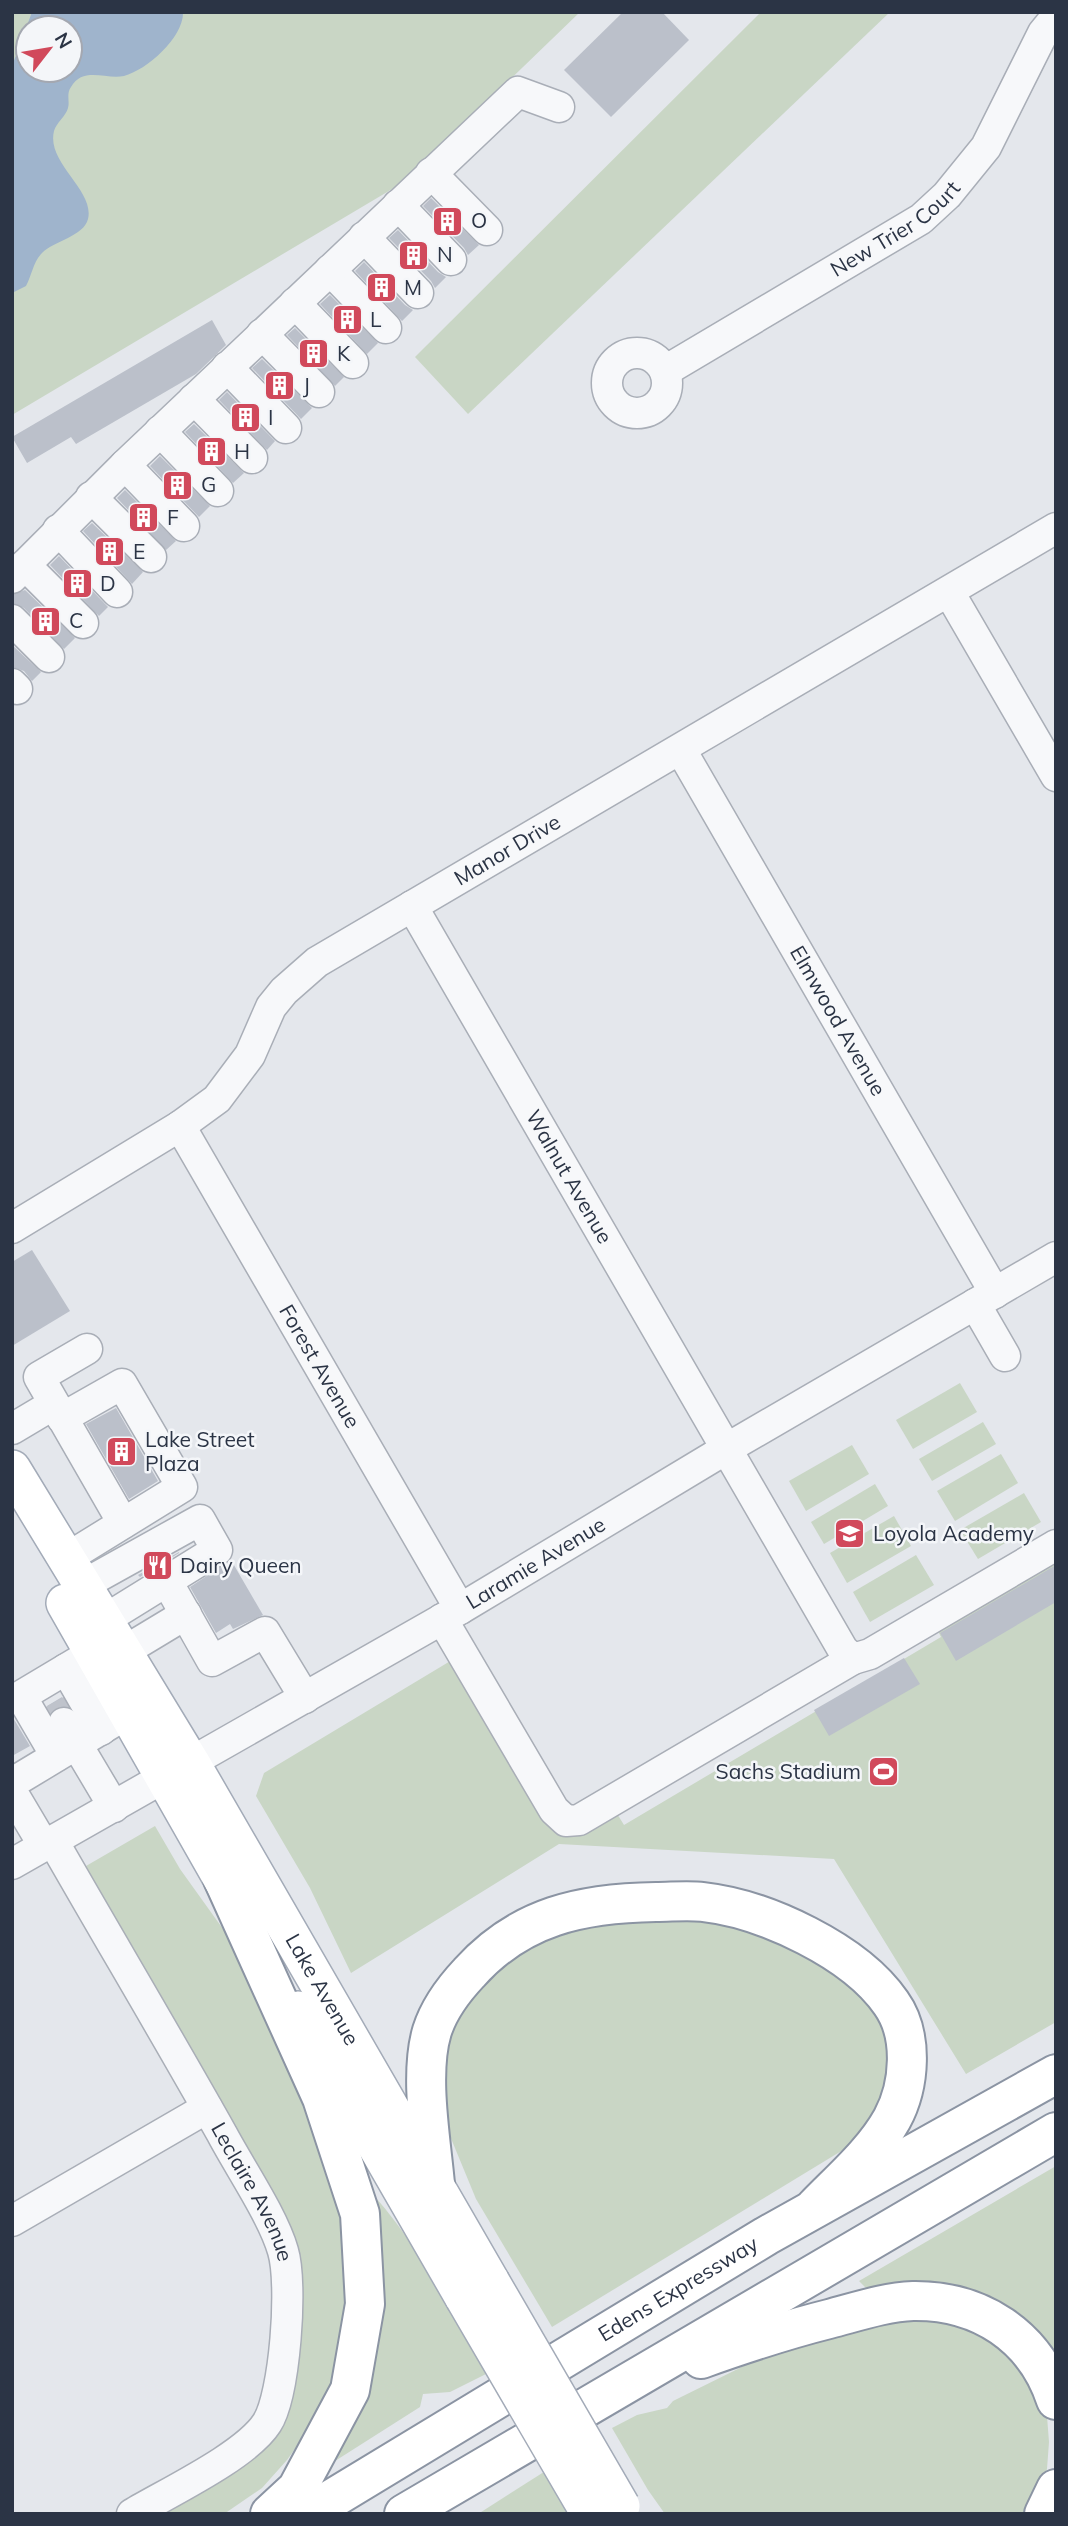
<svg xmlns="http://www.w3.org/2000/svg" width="1068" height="2526" font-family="Mulish,sans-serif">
<rect width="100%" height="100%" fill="#e4e7ec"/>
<g fill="#c9d6c5" fill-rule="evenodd">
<path d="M12,12H580L404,182L12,415ZM28,28H70V70H28Z"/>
<path d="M761,12H890L468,414L415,357Z"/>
<path d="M960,1383L977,1412L913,1449L896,1420Z"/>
<path d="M983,1422L996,1444L932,1481L919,1459Z"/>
<path d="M852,1445L869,1474L806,1511L789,1481Z"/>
<path d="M1001,1454L1018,1483L955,1521L937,1491Z"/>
<path d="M875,1484L888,1506L824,1544L811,1522Z"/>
<path d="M1024,1493L1041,1522L978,1559L960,1530Z"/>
<path d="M894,1516L911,1546L847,1583L830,1553Z"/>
<path d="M916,1555L934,1585L870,1622L853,1592Z"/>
<path d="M1056,1561V2022L966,2074L834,1859L559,1844L351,1973L310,1888L256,1796L264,1773L452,1660L553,1831L571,1836L581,1834L616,1812L624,1825L941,1637L938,1631Z"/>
<path d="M155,1826L180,1869L223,1929L275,2022L340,2184L351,2274L334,2378L315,2421L287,2460L262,2488L224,2514H159L280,2428L291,2404L298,2370L302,2291L86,1866Z"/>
<path d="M695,1917L766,1934L838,1970L878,2012L887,2036L890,2064L886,2094L860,2136L843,2150L552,2327L476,2199L450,2136L443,2101L442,2067L450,2030L470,1998L498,1966L530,1945L609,1919Z"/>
<path d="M1056,2166V2353L1039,2333L1018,2314L992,2299L871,2293L859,2281Z"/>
<path d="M364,2185C417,2240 450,2308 488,2373L450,2392L423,2394L420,2407L324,2468Z"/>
<path d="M930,2317L982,2330L1025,2368L1047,2416L1049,2442L1047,2469L1036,2497L1025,2514H665L648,2490L612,2428L637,2415L667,2408L673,2401L764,2356L852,2327Z"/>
<path d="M547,2470L572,2514H478Z"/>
</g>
<path fill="#9fb4cc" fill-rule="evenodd" d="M32,12H183C184,37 147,70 124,76C106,80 83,66 71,87C66,94 70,101 68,108C66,116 56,123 54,131C46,163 95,190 88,219C84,236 54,241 42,253C33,262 32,275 26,286L12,293V66ZM28,28H70V70H28Z"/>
<g fill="#bbc0ca">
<path d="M623,12H662L689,40L611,117L564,70Z"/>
<path d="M431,198L479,245L468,255L464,248L423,206Z"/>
<path d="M398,230L438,272L446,277L435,288L431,281L389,238Z"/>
<path d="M364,262L405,305L413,310L402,321L355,271Z"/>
<path d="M330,295L378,343L367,354L320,304Z"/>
<path d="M212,320L226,345L196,374L76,444L71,437L27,463L12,437Z"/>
<path d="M295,328L344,377L335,386L287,335Z"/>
<path d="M262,359L312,408L301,419L252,368Z"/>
<path d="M227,392L275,441L267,450L219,400Z"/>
<path d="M194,424L244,473L233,483L185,432Z"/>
<path d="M160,456L210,506L199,517L150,466Z"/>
<path d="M125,490L176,541L166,550L117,498Z"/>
<path d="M92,523L143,572L132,584L83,531Z"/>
<path d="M59,556L108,607L99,616L50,565Z"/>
<path d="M25,590L75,638L64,649L24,608L12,603V595Z"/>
<path d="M12,645L41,672L32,681L24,671L12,667Z"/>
<path d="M32,1250L70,1311L12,1346V1262Z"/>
<path d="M116,1408L158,1481L129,1499L86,1424Z"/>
<path d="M179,1552V1553L140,1577L138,1575Z"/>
<path d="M231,1560L263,1615L233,1629L230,1624L216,1633L190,1587Z"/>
<path d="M1056,1565V1602L956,1661L940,1633Z"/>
<path d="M904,1658L920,1684L829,1736L814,1710Z"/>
<path d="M62,1697L67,1706L56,1708L51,1712L47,1706Z"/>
<path d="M12,1716L30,1746L12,1756Z"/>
</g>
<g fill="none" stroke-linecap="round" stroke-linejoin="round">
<path stroke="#bfc3cb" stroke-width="30" stroke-dasharray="30 15" stroke-linecap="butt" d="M53,1703L64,1723"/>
<defs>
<g id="minor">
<path d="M431,173L487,230"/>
<path d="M398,205L451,260"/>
<path d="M364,237L418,293"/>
<path d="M330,270L386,328"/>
<path d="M295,303L353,363"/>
<path d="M262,334L319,392"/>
<circle cx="637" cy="383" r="30"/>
<path d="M227,367L286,428"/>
<path id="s1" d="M665,371L921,219L947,195L986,147L1043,33L1056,17"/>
<path d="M194,399L252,458"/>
<path d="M160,431L218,491"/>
<path d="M125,465L184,526"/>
<path d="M91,497L151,557"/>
<path d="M58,530L117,592"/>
<path d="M25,565L83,623"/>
<path d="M12,578L125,465L518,92L559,107"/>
<path d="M949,592L1056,776"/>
<path d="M12,620L49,657"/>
<path d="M12,684L17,689"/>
<path id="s2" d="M681,750L995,1293"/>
<path id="s3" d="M412,906L843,1650L853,1659L870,1654L1056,1545"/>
<path id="s4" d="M180,1126L460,1609"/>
<path id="s5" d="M12,1228L180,1126L217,1099L250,1055L271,1007L284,991L317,962L1056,528"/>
<path d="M975,1304L1005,1356"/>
<path d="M87,1349L39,1377L123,1523"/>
<path d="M62,1418L122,1384L182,1487L67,1558"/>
<path d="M12,1429L54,1404"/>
<path d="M83,1585L200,1520L217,1550L104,1620"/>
<path d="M173,1592L212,1661L265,1632L305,1698"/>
<path d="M442,1619L554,1810L566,1821L579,1820L853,1659"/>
<path d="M123,1652L186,1614"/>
<path d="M66,1669L101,1730"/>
<path d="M64,1723L114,1807"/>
<path d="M56,1756L21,1696L93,1653"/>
<path d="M22,1777L128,1713"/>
<path d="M12,1792L44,1846"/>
<path id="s6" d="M53,1841C109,1939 167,2036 222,2134C240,2168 273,2216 283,2251C293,2284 285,2395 267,2423C246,2456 167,2493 132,2514"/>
<path id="s7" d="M12,1864L460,1609L726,1449L1056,1257"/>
<path d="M12,2221L207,2108"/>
</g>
<g id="major">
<path id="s8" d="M12,1469L191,1763L491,2282"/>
<path d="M65,1603L237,1905"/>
<path d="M298,2010L464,2298"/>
</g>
<g id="highway">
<path d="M223,1879L322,2098L360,2214L365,2304L350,2390L297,2489L270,2514"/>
<path d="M435,2184C431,2139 419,2074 432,2031C439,2009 454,1989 469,1973C520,1916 582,1903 656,1902C671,1902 688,1900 703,1902C765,1909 855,1951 891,2003C914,2035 910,2086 892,2119C873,2153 841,2180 815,2207"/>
<path d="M701,2359C743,2344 785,2330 829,2319C856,2312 885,2302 913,2301C980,2300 1035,2336 1056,2400"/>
<path id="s9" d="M307,2514L766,2236L1056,2074"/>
<path d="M404,2514L1056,2132"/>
<path d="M1044,2514L1056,2489"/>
</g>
</defs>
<use href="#minor" stroke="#a9aeb7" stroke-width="33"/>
<use href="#major" stroke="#a3abb8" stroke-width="40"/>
<use href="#highway" stroke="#8b94a3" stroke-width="42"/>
<use href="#minor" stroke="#f7f8fa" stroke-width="30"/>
<use href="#major" stroke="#fff" stroke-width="37"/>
<use href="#highway" stroke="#fff" stroke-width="38"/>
<defs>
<g id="major-bridge">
<path d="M491,2282L621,2506"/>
<path d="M464,2298L590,2514"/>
</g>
</defs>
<use href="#major-bridge" stroke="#a3abb8" stroke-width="40" stroke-linecap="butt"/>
<use href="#major-bridge" stroke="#fff" stroke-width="37"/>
</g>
<defs>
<symbol id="building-square" viewBox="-11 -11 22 22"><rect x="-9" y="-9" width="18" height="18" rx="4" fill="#d1495b" stroke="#f4f6f9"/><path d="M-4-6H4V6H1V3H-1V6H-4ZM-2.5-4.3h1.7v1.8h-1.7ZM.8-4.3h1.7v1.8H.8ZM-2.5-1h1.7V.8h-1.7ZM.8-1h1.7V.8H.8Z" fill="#fff"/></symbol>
<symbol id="school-square" viewBox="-11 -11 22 22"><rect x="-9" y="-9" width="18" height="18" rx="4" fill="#d1495b" stroke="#f4f6f9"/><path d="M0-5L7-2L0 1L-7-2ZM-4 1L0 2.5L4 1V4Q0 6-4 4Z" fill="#fff"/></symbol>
<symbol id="restaurant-square" viewBox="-11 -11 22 22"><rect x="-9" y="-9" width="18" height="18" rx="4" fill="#d1495b" stroke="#f4f6f9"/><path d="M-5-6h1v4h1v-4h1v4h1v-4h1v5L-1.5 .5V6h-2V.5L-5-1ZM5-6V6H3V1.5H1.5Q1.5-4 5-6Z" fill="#fff"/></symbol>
<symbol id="stadium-square" viewBox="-11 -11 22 22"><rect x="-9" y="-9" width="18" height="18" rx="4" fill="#d1495b" stroke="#f4f6f9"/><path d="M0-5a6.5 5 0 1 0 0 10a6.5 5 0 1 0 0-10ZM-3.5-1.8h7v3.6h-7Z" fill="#fff"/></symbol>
</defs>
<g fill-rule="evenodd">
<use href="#building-square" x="430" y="204" width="35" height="35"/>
<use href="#building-square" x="396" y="238" width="35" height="35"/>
<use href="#building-square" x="364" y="270" width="35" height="35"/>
<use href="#building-square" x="330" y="302" width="35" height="35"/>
<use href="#building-square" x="296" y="336" width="35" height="35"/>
<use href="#building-square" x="262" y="368" width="35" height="35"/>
<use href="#building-square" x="228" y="400" width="35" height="35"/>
<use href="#building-square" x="194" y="434" width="35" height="35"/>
<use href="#building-square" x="160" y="468" width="35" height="35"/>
<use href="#building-square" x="126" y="500" width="35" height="35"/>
<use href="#building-square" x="92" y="534" width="35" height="35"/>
<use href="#building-square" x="60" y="566" width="35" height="35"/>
<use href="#building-square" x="28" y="604" width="35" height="35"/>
<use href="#building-square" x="104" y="1434" width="35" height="35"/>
<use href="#school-square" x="832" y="1516" width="35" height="35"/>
<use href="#restaurant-square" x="140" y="1548" width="35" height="35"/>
<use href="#stadium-square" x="866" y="1754" width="35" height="35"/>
</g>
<g text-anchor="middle" stroke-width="5" stroke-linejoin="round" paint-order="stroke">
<g font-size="21" fill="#2b3445" stroke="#f4f6f9" text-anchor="start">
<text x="471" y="228">O</text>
<text x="437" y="262">N</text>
<text x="404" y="295">M</text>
<text x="370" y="327">L</text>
<text x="337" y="361">K</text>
<text x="303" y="393">J</text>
<text x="268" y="425">I</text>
<text x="234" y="459">H</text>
<text x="201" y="492">G</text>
<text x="167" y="525">F</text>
<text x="133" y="559">E</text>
<text x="100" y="591">D</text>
<text x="69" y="628">C</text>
<text x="145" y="1447">Lake Street<tspan x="145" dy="24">Plaza</tspan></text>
<text x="873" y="1541">Loyola Academy</text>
<text x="180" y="1573">Dairy Queen</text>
<text x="861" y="1779" text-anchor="end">Sachs Stadium</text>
</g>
<g font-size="21" fill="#2b3445" stroke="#f4f6f9">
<text dy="7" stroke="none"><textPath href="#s1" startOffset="271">New Trier Court</textPath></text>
<text dy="7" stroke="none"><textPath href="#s5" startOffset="635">Manor Drive</textPath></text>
<text dy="7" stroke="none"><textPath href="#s2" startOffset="313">Elmwood Avenue</textPath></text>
<text dy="7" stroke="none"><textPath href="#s3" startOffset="313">Walnut Avenue</textPath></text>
<text dy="7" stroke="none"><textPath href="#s4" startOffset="278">Forest Avenue</textPath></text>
<text dy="7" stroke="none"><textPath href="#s7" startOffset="604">Laramie Avenue</textPath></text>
<text dy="7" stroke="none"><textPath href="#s8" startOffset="606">Lake Avenue</textPath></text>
<text dy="7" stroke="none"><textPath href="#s6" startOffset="404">Leclaire Avenue</textPath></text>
<text dy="7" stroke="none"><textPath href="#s9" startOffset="434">Edens Expressway</textPath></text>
</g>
</g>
<rect width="1068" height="2526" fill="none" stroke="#2b3445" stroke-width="28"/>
<g transform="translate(49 49) rotate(59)"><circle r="33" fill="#f4f6f9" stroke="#a4a8b1" stroke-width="2"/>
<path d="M0-5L12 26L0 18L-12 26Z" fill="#d1495b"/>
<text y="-10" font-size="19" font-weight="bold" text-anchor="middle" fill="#2b3445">N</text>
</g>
</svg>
